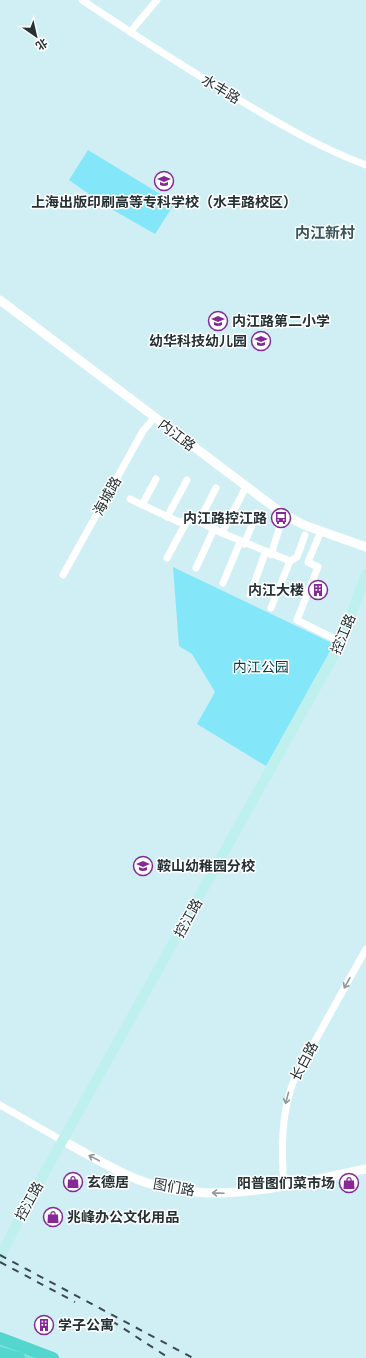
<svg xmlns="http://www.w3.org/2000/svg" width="366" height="1358" font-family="Karla,'Noto Sans SC',sans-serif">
<rect width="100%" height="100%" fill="#cfeff5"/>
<g fill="#83e7f9">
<path d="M88,150L175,203L155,234L106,206L69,180Z"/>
<path d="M173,567L334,644L266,766L197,724L215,692L192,654L179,646Z"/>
</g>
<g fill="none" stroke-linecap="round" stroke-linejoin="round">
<g stroke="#fff" stroke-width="7">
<path d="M82,0C133,34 184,67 236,98C278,123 320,148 366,165"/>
<path d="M130,32L157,0"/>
<path d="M246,487L222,533L290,561L297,557L305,535"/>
<path d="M130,499L179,522L194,519L222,533"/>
<path d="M142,505L156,479"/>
<path d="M167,517L187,480"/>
<path d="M199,521L216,488"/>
<path d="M321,531L308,562L318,567L297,620L341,642"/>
<path d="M244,544L257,513"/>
<path d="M271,555L280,526"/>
<path d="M167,558L187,521"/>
<path d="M196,568L214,529"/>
<path d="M63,575L143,431L154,418"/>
<path d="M223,583L240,542"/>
<path d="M250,595L265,553"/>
<path d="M271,608L290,561"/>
<path d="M0,1105L63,1141"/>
<path d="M284,1186C281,1148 281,1112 295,1077L366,949"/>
</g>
<g stroke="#fff" stroke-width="9">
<path d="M0,300L283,514L304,525L366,547"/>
<path d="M63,1141C88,1154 113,1170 139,1180C212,1208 293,1184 366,1169"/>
</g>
<path stroke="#bef0ed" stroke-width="10" d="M0,1257L27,1204L327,668L341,642L366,574"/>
<path stroke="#7de0da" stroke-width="11" d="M0,1347L39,1358"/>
<g stroke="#52d6ce" stroke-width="12">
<path d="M0,1338L53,1358"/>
<path d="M0,1353L19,1358"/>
</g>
<g stroke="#3c4a4e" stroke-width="2" stroke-dasharray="7 7" stroke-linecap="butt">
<path d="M0,1255L193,1358"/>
<path d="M0,1262L75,1302"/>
<path d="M112,1321L169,1358"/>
</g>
</g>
<defs><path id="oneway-shaft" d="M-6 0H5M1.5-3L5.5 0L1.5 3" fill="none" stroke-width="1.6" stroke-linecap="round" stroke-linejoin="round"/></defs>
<g stroke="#92989a">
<use href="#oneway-shaft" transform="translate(347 983) rotate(119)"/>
<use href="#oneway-shaft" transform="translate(287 1098) rotate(105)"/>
<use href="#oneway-shaft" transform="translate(94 1158) rotate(-152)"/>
<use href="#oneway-shaft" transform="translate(218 1193) rotate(-178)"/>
</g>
<defs>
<symbol id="university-ring" viewBox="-11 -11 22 22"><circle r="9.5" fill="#fff" stroke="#842995" stroke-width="1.5"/><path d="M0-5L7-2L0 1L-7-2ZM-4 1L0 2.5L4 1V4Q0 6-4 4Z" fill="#842995"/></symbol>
<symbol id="school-ring" viewBox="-11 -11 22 22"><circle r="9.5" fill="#fff" stroke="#842995" stroke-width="1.5"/><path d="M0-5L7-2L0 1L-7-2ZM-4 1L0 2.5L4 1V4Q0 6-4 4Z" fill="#842995"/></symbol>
<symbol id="bus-ring" viewBox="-11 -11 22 22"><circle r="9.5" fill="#fff" stroke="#842995" stroke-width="1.5"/><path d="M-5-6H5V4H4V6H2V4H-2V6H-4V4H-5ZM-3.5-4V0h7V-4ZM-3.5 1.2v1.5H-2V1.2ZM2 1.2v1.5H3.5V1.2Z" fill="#842995"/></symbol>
<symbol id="building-ring" viewBox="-11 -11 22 22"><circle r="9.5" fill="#fff" stroke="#842995" stroke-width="1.5"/><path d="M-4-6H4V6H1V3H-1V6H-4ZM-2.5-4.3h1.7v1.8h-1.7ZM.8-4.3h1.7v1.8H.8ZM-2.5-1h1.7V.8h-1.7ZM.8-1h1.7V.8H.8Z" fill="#842995"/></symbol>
<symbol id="shop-ring" viewBox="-11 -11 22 22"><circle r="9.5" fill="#fff" stroke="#842995" stroke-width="1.5"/><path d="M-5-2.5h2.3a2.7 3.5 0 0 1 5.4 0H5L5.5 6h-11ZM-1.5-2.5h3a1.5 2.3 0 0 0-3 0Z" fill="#842995"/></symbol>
</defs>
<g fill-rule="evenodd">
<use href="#university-ring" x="153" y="170" width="22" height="22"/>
<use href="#school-ring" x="207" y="310" width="22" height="22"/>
<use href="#school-ring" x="250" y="330" width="22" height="22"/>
<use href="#bus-ring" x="270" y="507" width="22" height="22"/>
<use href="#building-ring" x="307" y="579" width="22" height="22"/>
<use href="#school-ring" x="132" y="855" width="22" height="22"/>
<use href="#shop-ring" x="62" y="1171" width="22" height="22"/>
<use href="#shop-ring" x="338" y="1172" width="22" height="22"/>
<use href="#shop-ring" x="42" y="1206" width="22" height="22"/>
<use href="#building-ring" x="33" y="1314" width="22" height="22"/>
</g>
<g text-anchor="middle" stroke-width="3" stroke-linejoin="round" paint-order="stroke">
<g font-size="14" fill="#253134" stroke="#fff">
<text transform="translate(221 89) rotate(31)" y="5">水丰路</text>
<text transform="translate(177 435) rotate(37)" y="5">内江路</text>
<text transform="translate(107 496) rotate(-61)" y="5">海城路</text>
<text transform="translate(343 634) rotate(-67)" y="5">控江路</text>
<text transform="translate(188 918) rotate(-61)" y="5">控江路</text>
<text transform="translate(304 1061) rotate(-62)" y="5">长白路</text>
<text transform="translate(174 1187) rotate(10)" y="5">图们路</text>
<text transform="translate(29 1201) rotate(-61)" y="5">控江路</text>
</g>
<g font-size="14" font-weight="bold" fill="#253134" stroke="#fff" text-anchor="start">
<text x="164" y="207" text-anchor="middle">上海出版印刷高等专科学校（水丰路校区）</text>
<text x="232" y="326">内江路第二小学</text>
<text x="247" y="346" text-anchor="end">幼华科技幼儿园</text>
<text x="267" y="523" text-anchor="end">内江路控江路</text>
<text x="304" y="595" text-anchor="end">内江大楼</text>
<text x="157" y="871">鞍山幼稚园分校</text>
<text x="87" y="1187">玄德居</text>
<text x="335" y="1188" text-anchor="end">阳普图们菜市场</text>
<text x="67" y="1222">兆峰办公文化用品</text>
<text x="58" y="1330">学子公寓</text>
</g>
<g font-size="14" fill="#053d46" stroke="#fff">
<text x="261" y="672">内江公园</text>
</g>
<g font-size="15" font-weight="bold" fill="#39555a" stroke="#fff">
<text x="325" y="238">内江新村</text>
</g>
</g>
<g transform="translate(36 36) rotate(146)" stroke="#ffffff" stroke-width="3" paint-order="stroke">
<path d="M0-3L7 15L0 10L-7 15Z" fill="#253134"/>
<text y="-6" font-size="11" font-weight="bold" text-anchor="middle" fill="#253134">北</text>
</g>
</svg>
